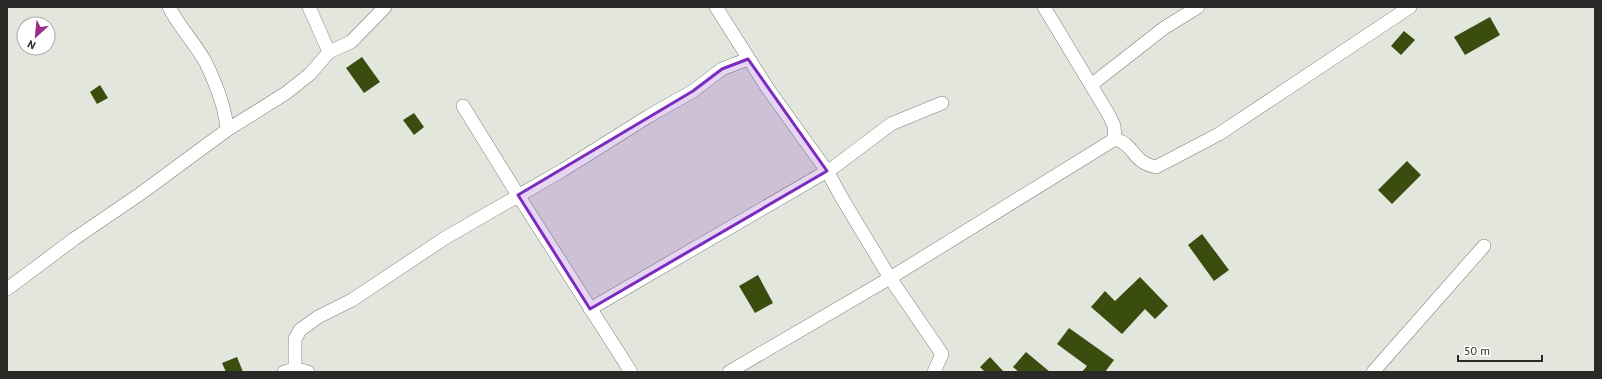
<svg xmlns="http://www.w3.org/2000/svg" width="1602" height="379" font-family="'PT Sans',sans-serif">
<rect width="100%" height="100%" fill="#e2e6dd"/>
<g fill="#3b4c0f">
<path d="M1490,17L1500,35L1465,55L1454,37Z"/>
<path d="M1404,31L1415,40L1401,55L1391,46Z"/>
<path d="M362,57L380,82L364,93L346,68Z"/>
<path d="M100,85L108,98L97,104L90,92Z"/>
<path d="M414,113L424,127L414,135L403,120Z"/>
<path d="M1407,161L1421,175L1392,204L1378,190Z"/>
<path d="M1202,234L1229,270L1214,281L1188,245Z"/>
<path d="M758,275L773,303L755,313L739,286Z"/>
<path d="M1140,277L1168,306L1155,319L1145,309L1122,334L1091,307L1105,291L1115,301Z"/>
<path d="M1069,328L1114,360L1105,372H1082L1087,366L1057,344Z"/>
<path d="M1026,352L1050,372H1019L1013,367Z"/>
<path d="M237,357L243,372H226L222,363Z"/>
<path d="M990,357L1004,372H985L980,367Z"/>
</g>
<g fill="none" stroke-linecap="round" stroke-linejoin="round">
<defs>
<g id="minor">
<path d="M169,7C179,27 196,44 206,63C215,82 226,110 227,130"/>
<path d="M309,7L329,52"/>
<path d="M716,7L768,89L827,171L843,200L890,278L942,354L934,372"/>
<path d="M1044,7L1109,115L1114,126L1115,139"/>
<path d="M1091,85L1164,28L1198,7"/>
<path d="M463,106L518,195L631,372"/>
<path d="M7,289L74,239L140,194L227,130L286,93L310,74L329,52L351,42L385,7"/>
<path d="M590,309L834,167L891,124L942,103"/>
<path d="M295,370V339L300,330L318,317L352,300L445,238L563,170L649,116L693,91L722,69L748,59"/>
<path d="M284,372C291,369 301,369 308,372"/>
<path d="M729,372L890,278L1115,139C1136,145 1131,162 1156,167L1219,134L1410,7"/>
<path d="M1373,372L1484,246"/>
</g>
</defs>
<use href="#minor" stroke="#7c8077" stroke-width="14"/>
<use href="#minor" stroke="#fff" stroke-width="13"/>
</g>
<path fill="#7b2cbf" fill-opacity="0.2" stroke="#7b2cbf" stroke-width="3" stroke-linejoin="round" d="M748,59L827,171L590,309L518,195L693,91L722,69Z"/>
<rect width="1602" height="379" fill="none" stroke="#292a27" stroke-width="16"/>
<g transform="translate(36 36) rotate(207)"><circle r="19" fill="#ffffff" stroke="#a9aaa9"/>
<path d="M0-3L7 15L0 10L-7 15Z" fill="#9b2c8b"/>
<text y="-6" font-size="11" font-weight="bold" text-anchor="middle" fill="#292a27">N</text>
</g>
<path d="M1458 355v6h84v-6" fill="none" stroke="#292a27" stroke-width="2"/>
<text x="1464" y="355" font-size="12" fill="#292a27" stroke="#ffffff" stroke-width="3" paint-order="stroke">50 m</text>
</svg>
